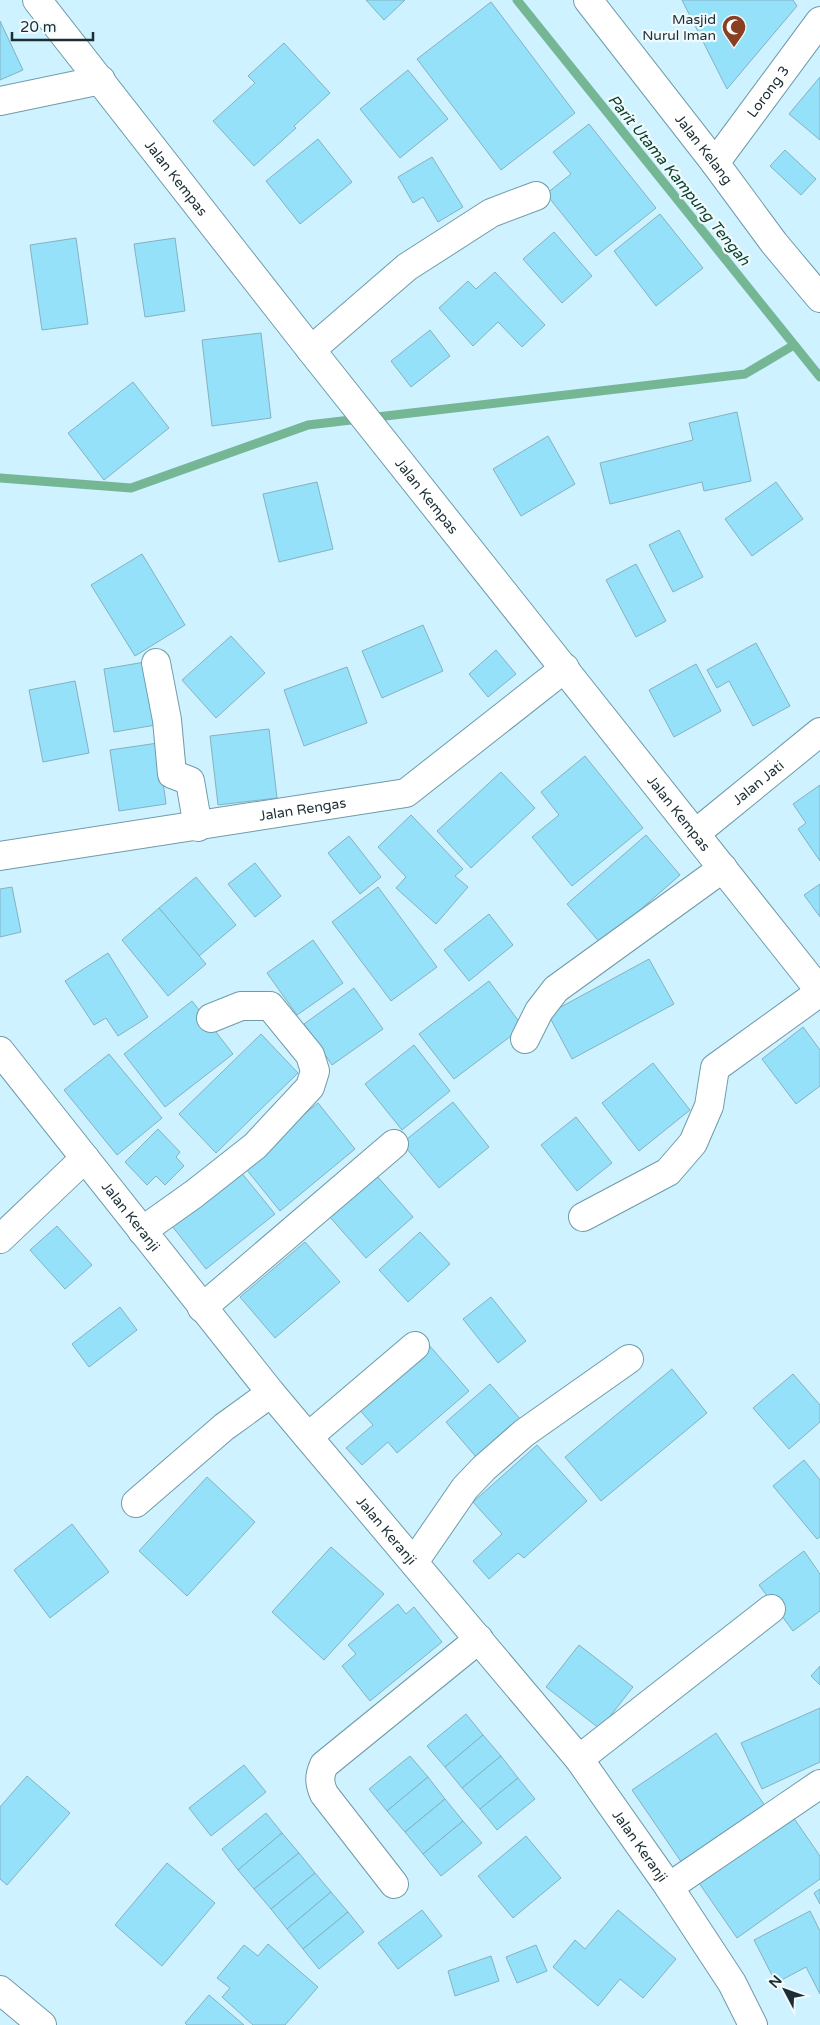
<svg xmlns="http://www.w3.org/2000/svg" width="820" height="2025" font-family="'Varela Round',sans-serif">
<rect width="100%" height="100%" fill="#cef2ff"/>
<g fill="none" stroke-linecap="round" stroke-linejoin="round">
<g stroke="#75b695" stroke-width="9">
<path d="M517,0L820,377"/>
<path d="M0,478L131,488L308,425L745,374L794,345"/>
</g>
</g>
<g fill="#95e1fa" stroke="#85b1c1">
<path d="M366,0H405L384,20Z"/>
<path d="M682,0H793L797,6L727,89Z"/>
<path d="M491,2L575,113L501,170L417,59Z"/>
<path d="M0,21L23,70L0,80Z"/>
<path d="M284,43L330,93L294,126L296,128L254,166L213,121L255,83L248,76Z"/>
<path d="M408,70L448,119L400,158L360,109Z"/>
<path d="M820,77V140L789,114Z"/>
<path d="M589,124L656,208L596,256L546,194L571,174L553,152Z"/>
<path d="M318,139L352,182L300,224L266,181Z"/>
<path d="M785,150L816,179L801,195L770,166Z"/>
<path d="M432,157L463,207L438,222L423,197L413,203L398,177Z"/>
<path d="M660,214L703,268L656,306L614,251Z"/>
<path d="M554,232L592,276L562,303L523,259Z"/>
<path d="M76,238L88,324L42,330L30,245Z"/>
<path d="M175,238L185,311L145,317L134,244Z"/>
<path d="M495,272L545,325L522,347L498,322L473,346L439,308L468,281L476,289Z"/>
<path d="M430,330L450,356L411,387L391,361Z"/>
<path d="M261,333L271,418L212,426L202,340Z"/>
<path d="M133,382L169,428L104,480L68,433Z"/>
<path d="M737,412L751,481L704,491L702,482L610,504L600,463L693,440L689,423Z"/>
<path d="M548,436L575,484L521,516L493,469Z"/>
<path d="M317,482L333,549L279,562L263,494Z"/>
<path d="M776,482L803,519L752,556L725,519Z"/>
<path d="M679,530L703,577L673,592L649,545Z"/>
<path d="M142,554L185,625L135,656L91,585Z"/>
<path d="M636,564L666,621L636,637L606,580Z"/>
<path d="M423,625L443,671L382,698L362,651Z"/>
<path d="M231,636L265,673L216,718L182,680Z"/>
<path d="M756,643L790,706L753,726L729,681L717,688L707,670Z"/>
<path d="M496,650L516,674L488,697L469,674Z"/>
<path d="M145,662L156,725L114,732L104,669Z"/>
<path d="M696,664L721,711L674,737L649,690Z"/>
<path d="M347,667L367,723L304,746L284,690Z"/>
<path d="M75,681L89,753L43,762L29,690Z"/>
<path d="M269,729L277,798L218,805L210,736Z"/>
<path d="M158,743L166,804L119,811L110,750Z"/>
<path d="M585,756L643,828L572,886L532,837L559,815L541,792Z"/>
<path d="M501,772L535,808L471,868L437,831Z"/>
<path d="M820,785V861L798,829L806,823L793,804Z"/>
<path d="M411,815L463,869L455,876L468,887L436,924L396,888L406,877L378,847Z"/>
<path d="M646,835L680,875L601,944L567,904Z"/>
<path d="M349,836L381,877L360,894L328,853Z"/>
<path d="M255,863L281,896L255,917L228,884Z"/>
<path d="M196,877L236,925L199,956L159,908Z"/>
<path d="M820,884V917L804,895Z"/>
<path d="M12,887L21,932L0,937V889Z"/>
<path d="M378,887L437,967L391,1001L332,922Z"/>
<path d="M159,908L206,964L168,996L122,940Z"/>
<path d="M489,914L513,945L469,981L444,950Z"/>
<path d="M313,940L343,983L297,1015L267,973Z"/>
<path d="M108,953L148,1017L118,1036L106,1018L94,1025L65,981Z"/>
<path d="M649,959L674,1004L572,1059L548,1014Z"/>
<path d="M489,981L523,1027L454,1079L419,1034Z"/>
<path d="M354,988L383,1029L332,1065L304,1024Z"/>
<path d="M192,1001L233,1054L165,1107L124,1054Z"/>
<path d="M803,1027L820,1050V1086L796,1104L762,1059Z"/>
<path d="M261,1034L298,1073L216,1153L179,1114Z"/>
<path d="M414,1045L450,1091L402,1130L365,1084Z"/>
<path d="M109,1054L162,1118L117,1155L64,1090Z"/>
<path d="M653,1063L690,1110L639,1151L602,1103Z"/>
<path d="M453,1102L489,1147L439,1188L402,1143Z"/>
<path d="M318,1103L355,1149L280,1211L242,1164Z"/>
<path d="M576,1117L612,1163L577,1191L541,1145Z"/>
<path d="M158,1129L180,1152L176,1157L184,1166L165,1185L156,1176L147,1185L125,1162Z"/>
<path d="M240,1171L275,1214L206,1269L172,1226Z"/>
<path d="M376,1175L413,1217L366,1258L329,1216Z"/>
<path d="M57,1226L92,1265L65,1289L30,1250Z"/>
<path d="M420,1232L450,1264L408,1302L379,1270Z"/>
<path d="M305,1242L340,1282L275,1338L240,1297Z"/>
<path d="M491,1297L526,1341L498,1363L463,1319Z"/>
<path d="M120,1307L137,1330L89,1367L72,1344Z"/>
<path d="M428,1344L469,1391L397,1453L388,1442L362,1465L346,1448L373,1425L357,1407Z"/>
<path d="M672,1369L707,1413L601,1501L565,1457Z"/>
<path d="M793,1374L820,1405V1422L789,1449L753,1408Z"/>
<path d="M490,1384L521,1420L477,1458L446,1422Z"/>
<path d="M537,1445L587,1501L524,1558L518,1553L489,1579L473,1561L502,1534L473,1502Z"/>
<path d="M804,1460L820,1480V1537L817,1539L773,1486Z"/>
<path d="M207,1477L255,1522L187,1596L139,1551Z"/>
<path d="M72,1524L109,1572L50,1618L14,1570Z"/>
<path d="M331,1547L384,1594L324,1660L272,1612Z"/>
<path d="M804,1551L820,1574V1611L793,1631L759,1585Z"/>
<path d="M398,1604L406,1614L414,1607L442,1642L370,1701L342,1666L356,1654L348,1645Z"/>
<path d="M579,1645L633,1687L600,1729L546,1687Z"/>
<path d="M820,1666V1685L811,1676Z"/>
<path d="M820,1708V1762L762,1789L741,1743Z"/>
<path d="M466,1714L483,1735L445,1767L427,1746Z"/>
<path d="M716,1733L765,1806L682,1863L632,1790Z"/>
<path d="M483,1735L501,1756L462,1788L445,1767Z"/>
<path d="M410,1756L428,1777L387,1811L369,1789Z"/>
<path d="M501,1756L518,1778L480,1809L462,1788Z"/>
<path d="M244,1765L266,1792L211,1836L189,1808Z"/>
<path d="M27,1776L70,1813L7,1885L0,1879V1807Z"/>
<path d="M428,1777L445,1799L405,1832L387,1811Z"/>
<path d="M518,1778L535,1799L497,1830L480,1809Z"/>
<path d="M445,1799L463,1821L423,1854L405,1832Z"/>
<path d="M266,1813L282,1833L238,1870L222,1849Z"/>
<path d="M793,1817L820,1856V1879L737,1938L699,1883Z"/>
<path d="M463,1821L482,1843L441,1876L423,1854Z"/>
<path d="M282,1833L299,1853L254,1889L238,1870Z"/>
<path d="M526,1836L561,1878L513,1918L478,1876Z"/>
<path d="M299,1853L315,1873L271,1909L254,1889Z"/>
<path d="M167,1863L215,1903L162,1966L115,1925Z"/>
<path d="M315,1873L331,1892L287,1929L271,1909Z"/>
<path d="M820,1889V1904L814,1893Z"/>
<path d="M331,1892L348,1912L303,1949L287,1929Z"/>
<path d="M422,1910L442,1936L398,1969L378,1943Z"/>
<path d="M618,1910L676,1959L643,1998L620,1979L598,2006L553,1967L575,1940L585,1949Z"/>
<path d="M810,1911L820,1931V1994L806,1967L776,1983L754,1940Z"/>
<path d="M348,1912L364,1932L319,1969L303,1949Z"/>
<path d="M268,1944L318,1987L285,2025H253L222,1997L230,1988L217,1978L244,1945L258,1956Z"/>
<path d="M536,1945L547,1971L517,1983L506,1957Z"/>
<path d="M491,1956L499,1981L455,1996L448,1971Z"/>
<path d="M209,1995L244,2025H187L185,2023Z"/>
</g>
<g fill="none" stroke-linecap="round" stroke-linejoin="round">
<defs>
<g id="minor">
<path id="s1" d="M37,0L311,350L820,991"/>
<path id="s2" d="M588,0L715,163L774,243L820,298"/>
<path d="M0,101L101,80"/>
<path id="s3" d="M715,163L820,21"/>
<path d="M311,350L407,267L491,213L536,196"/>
<path d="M156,663L167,720L172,774L190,781L198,827"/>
<path id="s4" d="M696,833L820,732"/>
<path id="s5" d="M0,856L406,793L565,668"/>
<path d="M525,1039L539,1011L556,989L723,868"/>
<path id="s6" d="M0,1051L271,1393L579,1759L669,1887L732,1983L753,2025"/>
<path d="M583,1217L668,1172L693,1143L709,1106L715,1068L820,992"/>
<path d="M142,1231L194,1194L255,1146L310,1087L315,1071L310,1055L270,1006H241L211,1018"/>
<path d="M0,1239L85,1158"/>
<path d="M202,1308L394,1144"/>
<path d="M308,1437L415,1346"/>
<path d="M136,1503L224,1427L271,1393"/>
<path d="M414,1562L465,1488L484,1468L524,1433L629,1359"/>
<path d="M579,1759L771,1609"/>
<path d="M394,1884L324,1794C319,1783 319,1776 324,1765L479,1639"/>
<path d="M669,1887L820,1784"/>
<path d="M0,1990L42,2025"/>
</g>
</defs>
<use href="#minor" stroke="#6f9ba9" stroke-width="30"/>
<use href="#minor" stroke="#fff" stroke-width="28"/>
</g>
<defs>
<symbol id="mosque-pin" viewBox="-11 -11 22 30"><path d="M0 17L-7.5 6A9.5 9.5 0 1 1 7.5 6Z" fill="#883f22" stroke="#f1fafd"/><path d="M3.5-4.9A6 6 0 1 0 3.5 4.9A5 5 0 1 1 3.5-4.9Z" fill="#fff"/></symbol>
</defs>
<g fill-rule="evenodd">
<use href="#mosque-pin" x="720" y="13" width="28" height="38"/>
</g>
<g text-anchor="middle" stroke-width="4.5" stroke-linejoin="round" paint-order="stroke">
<g font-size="14" fill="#1c2e34" stroke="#f1fafd" text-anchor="end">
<text x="716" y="24">Masjid<tspan x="716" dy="16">Nurul Iman</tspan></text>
</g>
<g font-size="14" fill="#1c2e34" stroke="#f1fafd">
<text dy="5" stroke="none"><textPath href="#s3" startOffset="89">Lorong 3</textPath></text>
<text dy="5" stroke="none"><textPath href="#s2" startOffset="189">Jalan Kelang</textPath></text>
<text dy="5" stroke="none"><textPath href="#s1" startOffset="226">Jalan Kempas</textPath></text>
<text dy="5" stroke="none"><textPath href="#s1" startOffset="631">Jalan Kempas</textPath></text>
<text dy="5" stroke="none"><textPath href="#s4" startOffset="80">Jalan Jati</textPath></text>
<text dy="5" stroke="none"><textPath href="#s5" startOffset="306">Jalan Rengas</textPath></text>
<text dy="5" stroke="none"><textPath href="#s1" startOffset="1036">Jalan Kempas</textPath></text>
<text dy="5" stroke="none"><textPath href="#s6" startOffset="211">Jalan Keranji</textPath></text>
<text dy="5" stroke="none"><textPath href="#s6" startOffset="616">Jalan Keranji</textPath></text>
<text dy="5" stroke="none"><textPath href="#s6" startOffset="1021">Jalan Keranji</textPath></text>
</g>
<g font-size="15" font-style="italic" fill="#0b412b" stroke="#f1fafd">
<text transform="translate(679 180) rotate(51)" y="5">Parit Utama Kampung Tengah</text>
</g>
</g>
<g transform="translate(785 1990) rotate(311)" stroke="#f1fafd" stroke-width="4" paint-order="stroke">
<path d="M0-4L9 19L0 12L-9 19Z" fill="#1c2e34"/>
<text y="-8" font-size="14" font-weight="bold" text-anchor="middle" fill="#1c2e34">N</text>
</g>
<path d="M12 32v8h81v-8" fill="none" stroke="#1c2e34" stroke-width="2.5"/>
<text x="20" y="32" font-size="15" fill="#1c2e34" stroke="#f1fafd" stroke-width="4" paint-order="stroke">20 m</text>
</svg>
